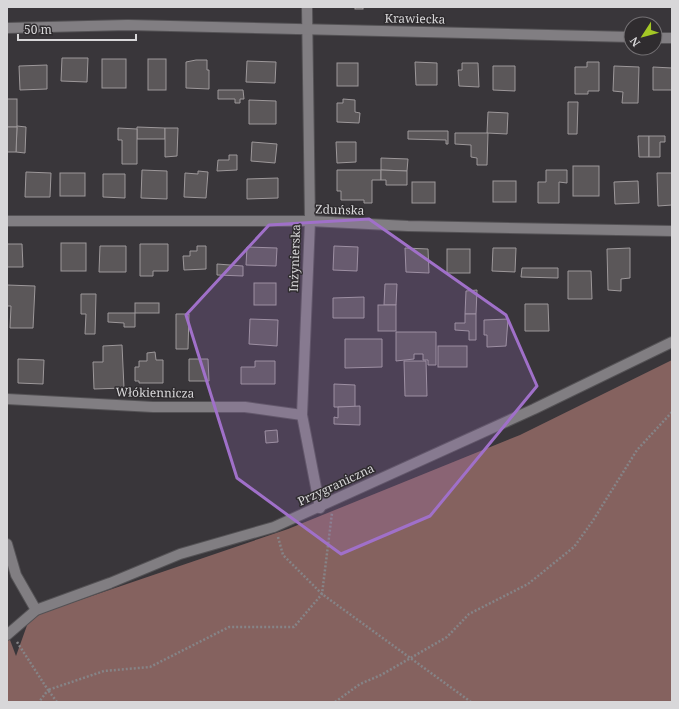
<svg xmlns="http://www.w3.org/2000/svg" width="679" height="709" font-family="'Noto Serif',serif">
<rect width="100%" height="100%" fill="#39363a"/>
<path fill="#85625f" d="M672,360V702H7V632L16,656L30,617L288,529L520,435Z"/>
<g fill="#5b5759" stroke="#9d989a">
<rect x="355" y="7" width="8" height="2"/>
<path d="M62,58H88L87,82L61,81Z"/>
<rect x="102" y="59" width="24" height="29"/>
<rect x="148" y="59" width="18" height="31"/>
<path d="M196,60H207V70H209V89L186,88V62Z"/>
<path d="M247,61L276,62L275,83L246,82Z"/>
<path d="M415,62L437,63V85H416Z"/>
<path d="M587,62H599V91H588V94H575V67H587Z"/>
<rect x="337" y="63" width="21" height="23"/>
<path d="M462,63H478L479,87L459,86L458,70H462Z"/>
<path d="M47,65V89L20,90L19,66Z"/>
<path d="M493,66H515V91L493,90Z"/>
<path d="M614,66L639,67L638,103H622L623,92L613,91Z"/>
<path d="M653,67L672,68V90H653Z"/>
<path d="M218,90H243L244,99H240V103H235V99H218Z"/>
<rect x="7" y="99" width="10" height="28"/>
<path d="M343,99L355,100V112L360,113L359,123L337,122V103H343Z"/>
<path d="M249,100L276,101V124H249Z"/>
<path d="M568,102H578L577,134H568Z"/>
<path d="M488,112L508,113L507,134L487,133Z"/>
<path d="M17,126L26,127L25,153L16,152Z"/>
<path d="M7,127H17L16,152H7Z"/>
<path d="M137,127L165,128V139H137Z"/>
<path d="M118,128L137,129V164H122V140H118Z"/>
<path d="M165,128H178L177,156L165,157Z"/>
<path d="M408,131H448V144H446V140L408,139Z"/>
<path d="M455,133H488L487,165H477V158L471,157V145L455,144Z"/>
<path d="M638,136H649V157H639Z"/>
<path d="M649,136H665V142H660V157H649Z"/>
<path d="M252,142L277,144L275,163L251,161Z"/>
<path d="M336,142H356V162L337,163Z"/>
<path d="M229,155H237V170L217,171L218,160H229Z"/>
<path d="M381,158L408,159L407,171L381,170Z"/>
<rect x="573" y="166" width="26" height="30"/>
<path d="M142,170L167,171V199L141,198Z"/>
<path d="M337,170H381V180H372V203H364V200H341V191H337Z"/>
<path d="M381,170L407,171V185H386V180H381Z"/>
<path d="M546,170H567V183L559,182V203H538V182H546Z"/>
<path d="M198,171L208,172L206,198L184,197L185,173L198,174Z"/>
<path d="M26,172L51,173L50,197H25Z"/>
<rect x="60" y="173" width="25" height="23"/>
<path d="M657,173H672V205L658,206Z"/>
<path d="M103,174H125V198L103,197Z"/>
<path d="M278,178V198L247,199V179Z"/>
<rect x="493" y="181" width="23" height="21"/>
<path d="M638,181L639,203L615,204L614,182Z"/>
<rect x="412" y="182" width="23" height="21"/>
<rect x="61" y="243" width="25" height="28"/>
<path d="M7,244H22L23,267H7Z"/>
<path d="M140,244H168V271H153V276H140Z"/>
<path d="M100,246H126V272H99Z"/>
<path d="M197,246H206V269L184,270L183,256H190V251H197Z"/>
<path d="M334,246L358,247L357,271L333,270Z"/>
<path d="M247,247L277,248L276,266L246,265Z"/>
<path d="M405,248L428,249L429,273L406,272Z"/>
<path d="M493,248H516L515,272L492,271Z"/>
<path d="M630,248V278L621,279V291L608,290L607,249Z"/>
<rect x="447" y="249" width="23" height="24"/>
<path d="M217,264L243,266V276L217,275Z"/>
<path d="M522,268H558V278L521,277Z"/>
<path d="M568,271H591L592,299H568Z"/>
<rect x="254" y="283" width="22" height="22"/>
<path d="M385,284H397L396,305H384Z"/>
<path d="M7,285L35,286L33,328H10L11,306H7Z"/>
<path d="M477,290L476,314H465L466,291Z"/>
<path d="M81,294H96L95,334H85L86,314H81Z"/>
<path d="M364,297V318H333V298Z"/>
<rect x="135" y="303" width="24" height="10"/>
<path d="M525,304H548L549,331H525Z"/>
<rect x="378" y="305" width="18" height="26"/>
<path d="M108,313H135V327H124V323L108,322Z"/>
<path d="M176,314H189L188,349H176Z"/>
<path d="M465,314H476V340H469V331L455,330V323H465Z"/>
<path d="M250,319L278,320L277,346L249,344Z"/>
<path d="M508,319L506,346L487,347V335H484V320Z"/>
<path d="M396,332H436V365H428V360H423V354H414V359L396,361Z"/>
<path d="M345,339H382V367L345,368Z"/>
<path d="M122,345L124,388L94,389L93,362H103V346Z"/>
<rect x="438" y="346" width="29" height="21"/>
<path d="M155,352L156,360H163V383H139V381H135V367H139V361H147V353Z"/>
<path d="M18,359L44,360L43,384L18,383Z"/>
<path d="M189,359H208L209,381H189Z"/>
<path d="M255,361H275V384H241V367H255Z"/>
<path d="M404,361H426L427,396H405Z"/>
<path d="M334,384L355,385V407H334Z"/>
<path d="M360,406V425L334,424V417L338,418V407Z"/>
<path d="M277,430L278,442L266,443L265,431Z"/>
</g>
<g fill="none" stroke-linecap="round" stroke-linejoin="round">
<defs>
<g id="minor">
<path d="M307,7L310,221L302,415L320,508"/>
<path d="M7,28L128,25L631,37"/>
<path d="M655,38H672"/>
<path d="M7,221H310L408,226L672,231"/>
<path d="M7,399L153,407H245L302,415"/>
<path d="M7,544L16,575L36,610"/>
<path d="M7,635L36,610L110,583L180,554L274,527L534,409L672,342"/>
</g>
</defs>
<use href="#minor" stroke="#545255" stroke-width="12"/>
<g stroke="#868487" stroke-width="2.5" stroke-dasharray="2 2" stroke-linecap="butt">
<path d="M278,537L283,555L322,594L471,702"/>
<path d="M17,642L48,690L39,702"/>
<path d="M57,702L48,690L104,671L150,667L229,627H294L322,594L332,513"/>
<path d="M335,702L360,684L381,675L447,637L469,614L528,584L574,547L592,522L637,450L672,412"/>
</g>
<use href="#minor" stroke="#817e82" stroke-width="10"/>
</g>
<path fill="#a070c9" fill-opacity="0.2" stroke="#a070c9" stroke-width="3" stroke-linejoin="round" d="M369,219L506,315L537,386L430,516L341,554L237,478L186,315L269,225Z"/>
<g text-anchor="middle" stroke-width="3" stroke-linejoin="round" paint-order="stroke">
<g font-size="12" fill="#d8d7d9" stroke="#2f2c2f">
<text transform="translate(415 19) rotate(1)" y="4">Krawiecka</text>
<text transform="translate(340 210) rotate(2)" y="4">Zduńska</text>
<text transform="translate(295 258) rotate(-88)" y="4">Inżynierska</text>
<text transform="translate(155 393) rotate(1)" y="4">Włókiennicza</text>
<text transform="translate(336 485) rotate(-25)" y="4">Przygraniczna</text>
</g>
</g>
<rect width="679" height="709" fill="none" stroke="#d8d7d9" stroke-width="16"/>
<g transform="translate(643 36) rotate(234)"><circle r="19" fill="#2f2c2f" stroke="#737073"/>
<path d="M0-3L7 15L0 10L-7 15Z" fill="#a4c825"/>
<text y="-6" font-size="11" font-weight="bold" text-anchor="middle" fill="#d8d7d9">N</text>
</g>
<path d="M18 34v6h118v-6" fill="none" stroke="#d8d7d9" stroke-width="2"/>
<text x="24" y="34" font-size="12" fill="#d8d7d9" stroke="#2f2c2f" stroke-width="3" paint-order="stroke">50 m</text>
</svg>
